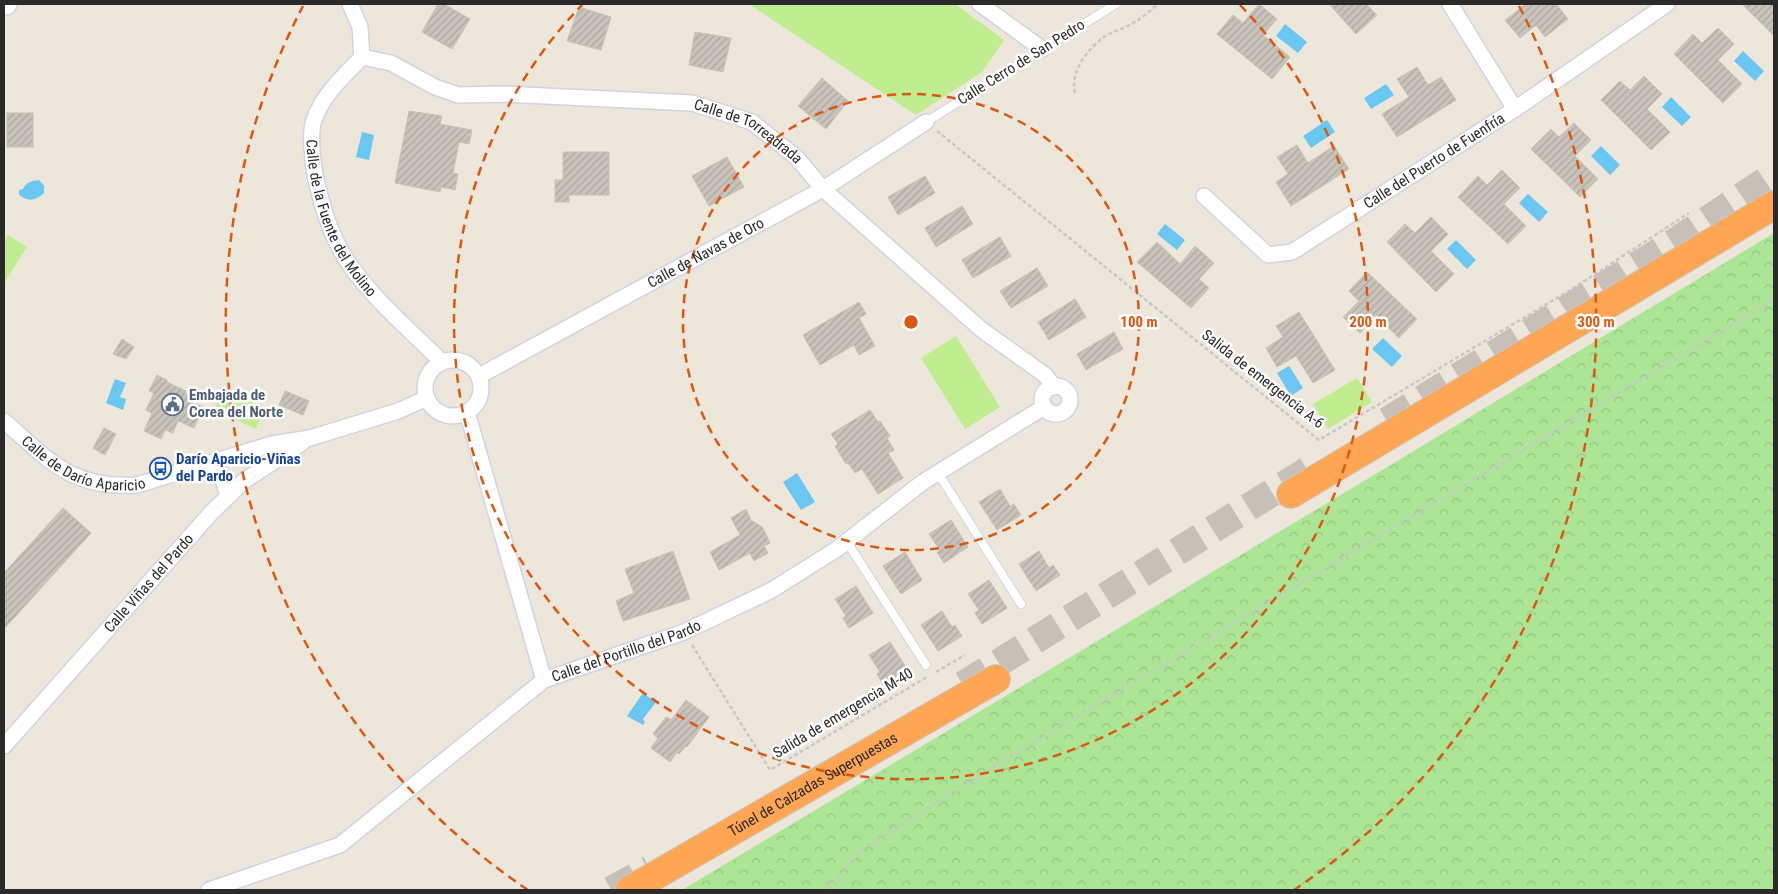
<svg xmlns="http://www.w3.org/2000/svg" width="1778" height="894" font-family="'Roboto Condensed',sans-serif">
<defs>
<pattern id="forest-crowns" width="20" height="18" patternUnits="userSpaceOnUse" patternTransform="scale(1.25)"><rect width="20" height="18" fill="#ade596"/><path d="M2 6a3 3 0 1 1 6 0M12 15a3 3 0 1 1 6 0" fill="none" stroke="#95c581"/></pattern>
<pattern id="building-hatch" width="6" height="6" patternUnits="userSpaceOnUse" patternTransform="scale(1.25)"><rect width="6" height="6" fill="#c8c3bb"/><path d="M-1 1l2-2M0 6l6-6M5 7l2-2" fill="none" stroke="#aca8a1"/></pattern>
</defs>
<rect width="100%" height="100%" fill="#ede6db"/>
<path fill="url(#forest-crowns)" d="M1774,233V890H682L1379,472Z"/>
<g fill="#c1ed91">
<path d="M749,4H955L1004,40L982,72L916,115Z"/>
<path d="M8,235L27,247L4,283V242Z"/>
<path d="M956,336L1000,407L965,429L921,358Z"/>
<path d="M1357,378L1372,402L1328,429L1313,404Z"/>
<path d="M224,389L265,407L256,429L214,410Z"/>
</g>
<g fill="#6ac7f2">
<path d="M1285,24L1307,42L1298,53L1276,36Z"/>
<path d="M1743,51L1764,71L1755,81L1734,61Z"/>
<path d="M1386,84L1394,95L1371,109L1364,98Z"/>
<path d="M1671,97L1691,117L1682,126L1662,107Z"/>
<path d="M1327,120L1335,132L1311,148L1303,136Z"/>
<path d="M362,132L374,135L369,160L356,157Z"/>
<path d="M1601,146L1620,165L1610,175L1591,156Z"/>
<path d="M39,180L44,186V193C35,201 29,202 19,195V190L23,189C26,182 32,181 39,180Z"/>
<path d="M1528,194L1548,212L1539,222L1519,203Z"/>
<path d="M1165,224L1185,240L1177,250L1157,234Z"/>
<path d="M1456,240L1476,260L1467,269L1447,249Z"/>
<path d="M1383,338L1402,356L1392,367L1372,349Z"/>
<path d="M1289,366L1303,388L1291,396L1277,373Z"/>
<path d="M115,379L126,383L120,397L126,399L123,410L106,403Z"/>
<path d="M797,473L815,502L801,510L783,482Z"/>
<path d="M643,693L656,702L643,719L645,722L643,725L627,716Z"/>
</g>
<g fill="url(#building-hatch)" stroke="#c8c2b5">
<path d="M438,4H444L470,19L452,49L422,32Z"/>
<path d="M1259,4L1277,19L1263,35L1290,57L1272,79L1217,34L1233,15L1243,23Z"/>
<path d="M1329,4H1366L1377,15L1356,34Z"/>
<path d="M1526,4H1556L1568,19L1545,37L1536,25L1520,38L1505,20Z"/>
<path d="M1742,4H1774V36Z"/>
<path d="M579,7L611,17L601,50L567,41Z"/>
<path d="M1718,28L1734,44L1718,60L1742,84L1723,103L1674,54L1693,34L1702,43Z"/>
<path d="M695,32L731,38L723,72L689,65Z"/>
<path d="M1417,67L1428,85L1441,77L1456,100L1397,137L1382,114L1409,97L1397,79Z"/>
<path d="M1644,76L1662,94L1647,109L1670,132L1651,150L1601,100L1620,81L1630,90Z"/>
<path d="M822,78L848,101L826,129L798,106Z"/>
<path d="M409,111L442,116L440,124L472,130L469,144L459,142L453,173L458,174L455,190L441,187L440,192L395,183Z"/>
<rect x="7" y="113" width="26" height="34"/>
<path d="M1574,123L1591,140L1575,156L1598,179L1580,197L1531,149L1551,129L1559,137Z"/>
<path d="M1297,145L1308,163L1334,146L1349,169L1291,206L1276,182L1288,174L1277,157Z"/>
<path d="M563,152H609V195H569V202H555V180H563Z"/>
<path d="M727,157L744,187L709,206L692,176Z"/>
<path d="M1502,170L1520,188L1504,204L1526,226L1508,244L1458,197L1478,176L1487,185Z"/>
<path d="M925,176L935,193L898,215L888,197Z"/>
<path d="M962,206L973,224L936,247L925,228Z"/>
<path d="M1431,217L1448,234L1431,251L1454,274L1436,292L1387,242L1405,224L1415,233Z"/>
<path d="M1000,237L1011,256L973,278L962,260Z"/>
<path d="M1157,242L1180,264L1195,246L1214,263L1199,279L1209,288L1191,308L1137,262Z"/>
<path d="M1037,268L1048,286L1011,308L1000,291Z"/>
<path d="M1367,272L1417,319L1399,338L1376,316L1360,333L1343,317L1359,301L1349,291Z"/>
<path d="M1075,299L1086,317L1049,340L1038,322Z"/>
<path d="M859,302L866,314L859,318L875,346L859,355L854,345L820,365L803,335Z"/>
<path d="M1299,312L1335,370L1313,383L1296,356L1277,367L1266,348L1283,337L1276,326Z"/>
<path d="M1114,332L1123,349L1086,370L1077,354Z"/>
<path d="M122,339L134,347L126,359L113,354Z"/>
<path d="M157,375L167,380V382L186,391L185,393L192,397L190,401L203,407L194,428L178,421L173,433L165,430L161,439L144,431L152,413L146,410L154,393L149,391Z"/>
<path d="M285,391L309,401L303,415L279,405Z"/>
<path d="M870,410L878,422L880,421L890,436L887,438L894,450L888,453L903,478L878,494L862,469L855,473L848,463L846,464L835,446L838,444L831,434Z"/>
<path d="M104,428L116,434L105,455L93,448Z"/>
<path d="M1000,489L1010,506L1014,504L1021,515L997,530L979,502Z"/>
<path d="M63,508L91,533L4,629V573Z"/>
<path d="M746,509L751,520L762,527L765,532L770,543L764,546L768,553L754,561L750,553L719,570L710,552L740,535L731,518Z"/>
<path d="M951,520L968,547L944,563L937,552L940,550L929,534Z"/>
<path d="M673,551L690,599L623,621L616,601L634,593L625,569Z"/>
<path d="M1039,551L1049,568L1053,565L1060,575L1036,591L1019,564Z"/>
<path d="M905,552L922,580L901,594L883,566Z"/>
<path d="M989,580L1007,608L982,624L975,613L979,610L968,594Z"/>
<path d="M856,586L873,613L849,628L843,618L846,616L835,599Z"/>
<path d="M942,611L952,627L955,625L962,636L938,651L921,625Z"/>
<path d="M890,642L907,669L883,685L877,674L880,672L869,655Z"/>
<path d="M686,700L709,717L687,747L686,746L679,754L677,752L670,762L651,748L658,738L653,734L666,717L671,720Z"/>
</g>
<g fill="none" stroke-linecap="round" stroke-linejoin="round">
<g stroke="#c6c0b8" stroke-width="28" stroke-dasharray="28 14" stroke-linecap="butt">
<path d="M1387,421L1673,243L1774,175"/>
<path d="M963,685L1310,469"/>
<path d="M611,890L650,869"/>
</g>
<defs>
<g id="lane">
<path d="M926,122L1116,4"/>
<path d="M938,473L1021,604"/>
<path d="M847,542L926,665"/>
</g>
<g id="street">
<path id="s1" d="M350,4L360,27L362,57C344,76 323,94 314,120C309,134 313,166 316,180C323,210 332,240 350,265C375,301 411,331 442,362"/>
<path d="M980,4L1042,49"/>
<path d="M1450,4L1515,109"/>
<path id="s2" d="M362,57L391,63L435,87L458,95L505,94L692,103L752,122L797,158L823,189L982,330L1045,375L1054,387"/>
<path id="s3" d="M1204,196L1268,255L1292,252L1515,109L1667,4"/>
<circle cx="453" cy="388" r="28"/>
<path id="s4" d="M479,376L823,189L926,122"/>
<circle cx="1056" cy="400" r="14"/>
<path d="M467,412L544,680"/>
<path id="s5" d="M4,421C50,461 71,489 137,485L272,444L310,438L398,411L427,398"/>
<path d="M210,463C222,474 224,481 228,496"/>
<path id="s6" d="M4,746L211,513L244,481L303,442"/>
<path id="s7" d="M209,890L340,845L544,680L684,632L772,590L837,549L923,482L1044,407"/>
</g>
<path id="secondary" d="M4,4H6"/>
<g id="highway">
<path d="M1291,494L1774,205"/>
<path id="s8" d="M630,890L996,679"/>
</g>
</defs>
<use href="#lane" stroke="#d0d3e3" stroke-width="10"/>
<use href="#street" stroke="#d0d3e3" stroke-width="18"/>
<use href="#secondary" stroke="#d0d3e3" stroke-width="24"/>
<use href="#highway" stroke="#c8c8c8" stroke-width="30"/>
<g stroke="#c8c8c8" stroke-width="2.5" stroke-dasharray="4 2.5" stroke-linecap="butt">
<path d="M1075,93C1070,71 1087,50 1104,37C1113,31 1124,29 1133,23C1142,18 1150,11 1158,4"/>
<path d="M937,131L1319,440L1572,289L1689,213"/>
<path d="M692,645L770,770L927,677"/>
<path d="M936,672L965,655"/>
<path d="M828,890L861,850L1003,761L1774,300"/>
</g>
<use href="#lane" stroke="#fff" stroke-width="8"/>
<use href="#street" stroke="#fff" stroke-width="15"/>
<use href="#secondary" stroke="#fff" stroke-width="21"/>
<use href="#highway" stroke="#ffa654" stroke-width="28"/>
</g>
<g fill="none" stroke="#de570e" stroke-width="2.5" stroke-dasharray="9 6">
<circle cx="911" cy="322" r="228"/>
<path d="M1240 5A457 457 0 1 1 582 5"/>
<path d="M528 890A685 685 0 0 1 303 6M1519 6A685 685 0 0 1 1294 890"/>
</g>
<defs>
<symbol id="civic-ring" viewBox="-11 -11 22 22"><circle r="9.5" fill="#fff" stroke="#5c6f8a" stroke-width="1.5"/><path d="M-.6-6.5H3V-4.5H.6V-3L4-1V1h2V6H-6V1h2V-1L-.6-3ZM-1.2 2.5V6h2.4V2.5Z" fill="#5c6f8a"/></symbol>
<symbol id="bus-ring" viewBox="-11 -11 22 22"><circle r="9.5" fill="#fff" stroke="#1a4fb4" stroke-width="1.5"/><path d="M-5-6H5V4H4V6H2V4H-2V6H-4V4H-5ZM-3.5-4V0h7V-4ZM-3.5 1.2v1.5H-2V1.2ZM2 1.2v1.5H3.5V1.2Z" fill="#1a4fb4"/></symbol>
</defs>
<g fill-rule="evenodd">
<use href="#civic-ring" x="160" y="392" width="25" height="25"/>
<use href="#bus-ring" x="148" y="456" width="25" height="25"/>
</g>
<g text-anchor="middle" stroke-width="5" stroke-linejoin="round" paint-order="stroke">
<g font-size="15" fill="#2a2a2a" stroke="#fff">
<text transform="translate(1021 62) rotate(-32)" y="5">Calle Cerro de San Pedro</text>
<text dy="5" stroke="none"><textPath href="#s2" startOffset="402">Calle de Torreadrada</textPath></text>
<text dy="5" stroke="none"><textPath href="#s3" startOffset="280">Calle del Puerto de Fuenfría</textPath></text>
<text dy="5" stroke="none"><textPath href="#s1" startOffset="240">Calle de la Fuente del Molino</textPath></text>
<text dy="5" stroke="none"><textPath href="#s4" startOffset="258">Calle de Navas de Oro</textPath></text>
<text transform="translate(1263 379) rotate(38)" y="5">Salida de emergencia A-6</text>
<text dy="5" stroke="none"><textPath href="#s5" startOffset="94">Calle de Darío Aparicio</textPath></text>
<text dy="5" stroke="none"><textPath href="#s6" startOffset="218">Calle Viñas del Pardo</textPath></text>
<text dy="5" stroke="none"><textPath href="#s7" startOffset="488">Calle del Portillo del Pardo</textPath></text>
<text transform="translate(843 713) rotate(-31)" y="5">Salida de emergencia M-40</text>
<text dy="5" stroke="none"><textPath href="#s8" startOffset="211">Túnel de Calzadas Superpuestas</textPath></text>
</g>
<g font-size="15" font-weight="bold" fill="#4e5e75" stroke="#fff" text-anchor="start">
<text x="189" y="400">Embajada de<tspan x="189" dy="17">Corea del Norte</tspan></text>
</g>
<g font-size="15" font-weight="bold" fill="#164399" stroke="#fff" text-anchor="start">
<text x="176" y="464">Darío Aparicio-Viñas<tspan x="176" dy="17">del Pardo</tspan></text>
</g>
</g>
<circle cx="911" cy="322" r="8" fill="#de570e" stroke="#fff" stroke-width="2.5"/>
<g font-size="15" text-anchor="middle" font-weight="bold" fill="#de570e" stroke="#fff" stroke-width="5" stroke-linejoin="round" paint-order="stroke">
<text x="1139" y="327">100 m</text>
<text x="1368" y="327">200 m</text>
<text x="1596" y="327">300 m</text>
</g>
<rect width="1778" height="894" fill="none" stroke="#2a2a2a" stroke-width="10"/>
</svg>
